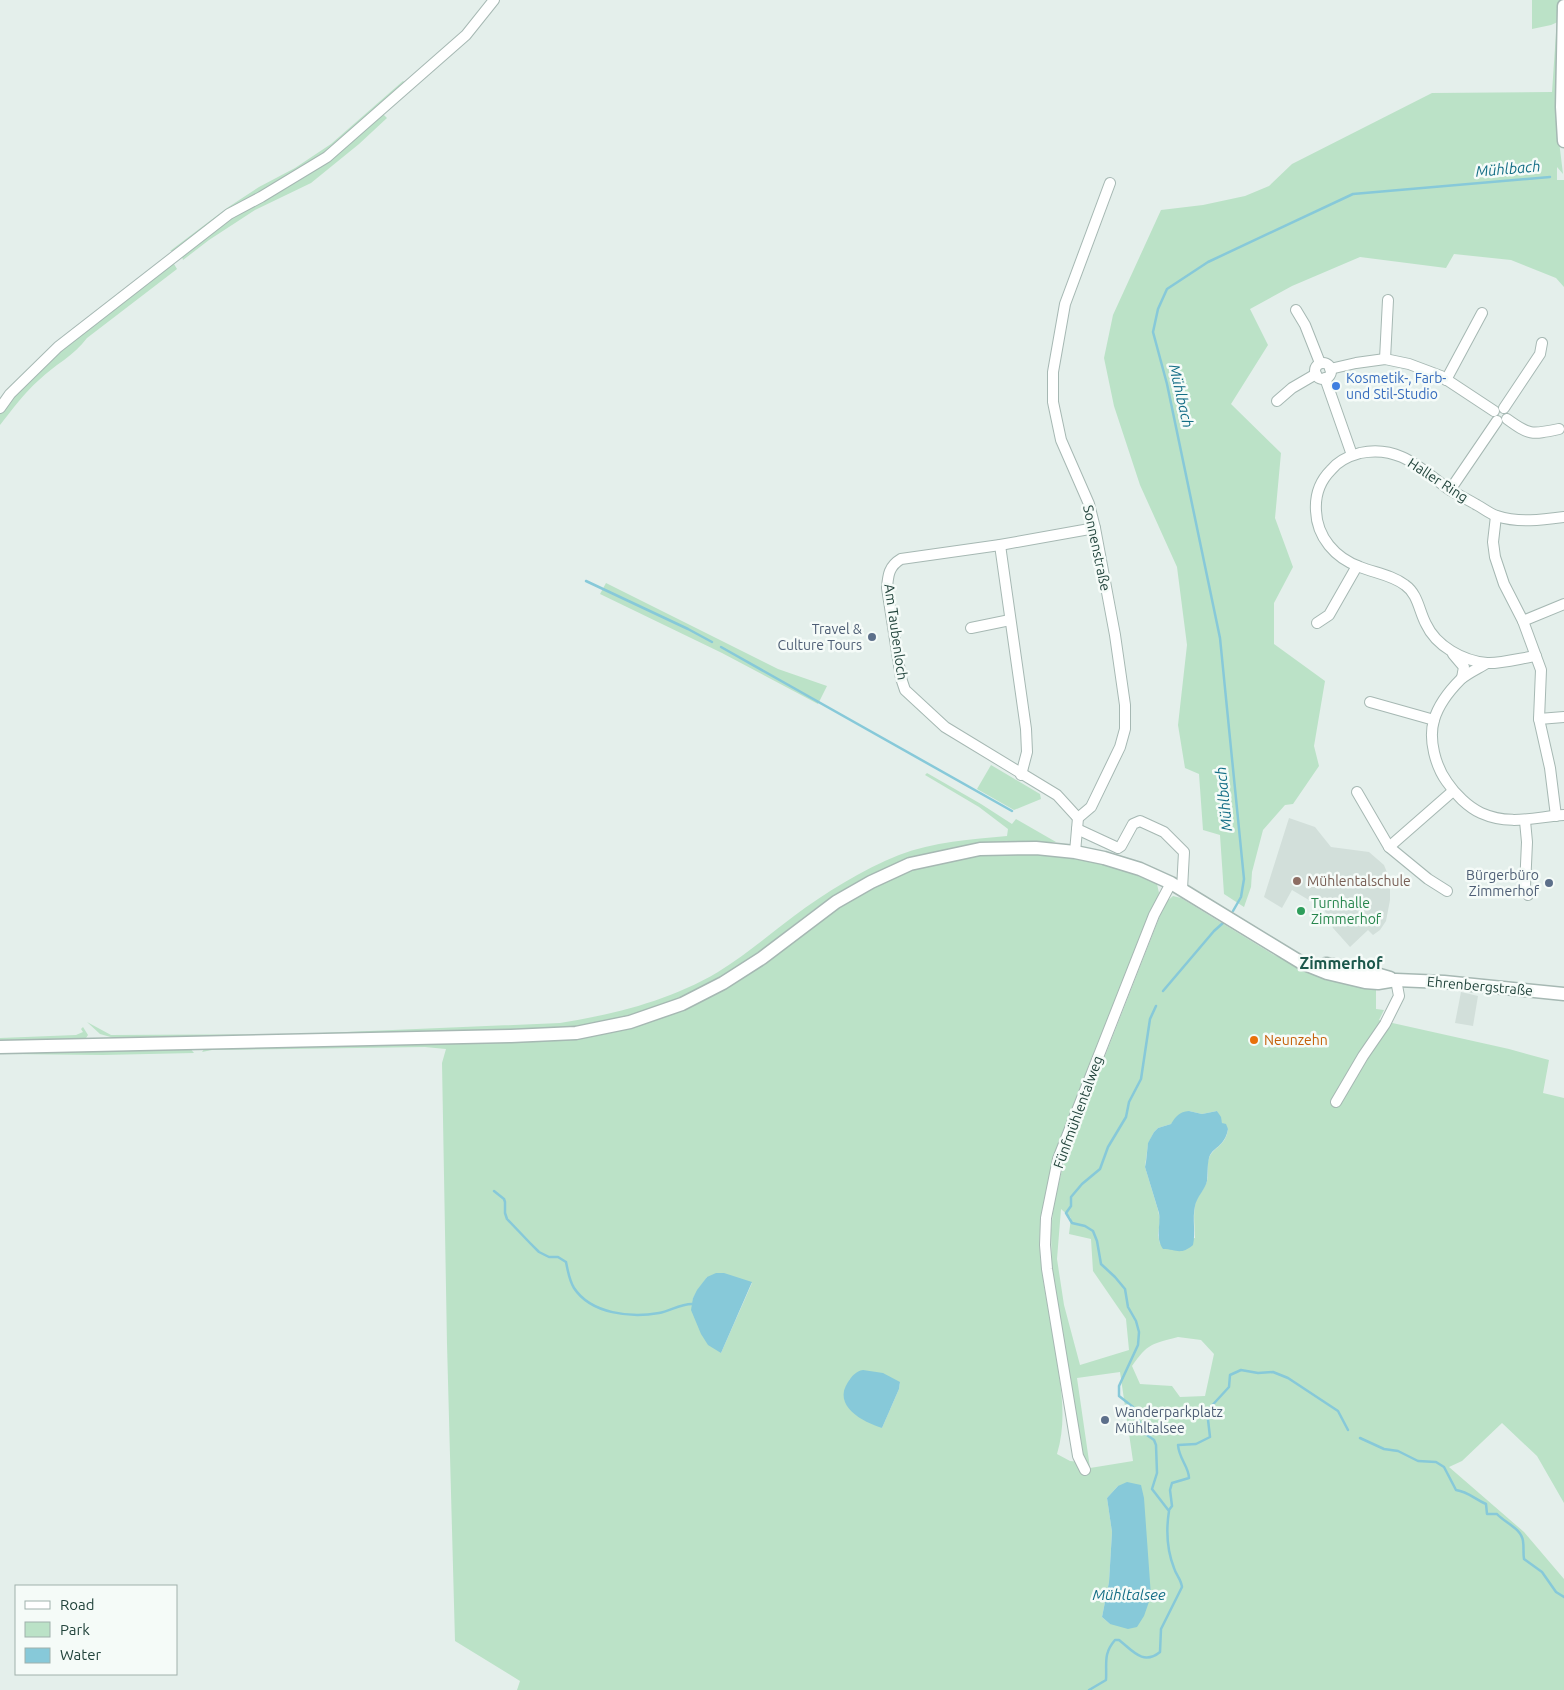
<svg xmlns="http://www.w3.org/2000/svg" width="1564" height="1690" font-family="Ubuntu,sans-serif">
<rect width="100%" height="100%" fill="#e4efeb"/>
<g fill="#d2dfda">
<path d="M1289,818L1315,827L1331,847L1369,852L1384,865L1390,880V900L1386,921L1380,930L1373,935L1368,930L1350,947L1333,928L1324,909L1292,890L1282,908L1264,897Z"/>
<path d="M1461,992L1478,996L1473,1026L1455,1023Z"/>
</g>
<g fill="#bbe2c7" fill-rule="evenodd">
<path d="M1532,0H1561L1560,21L1551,25L1532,29Z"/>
<path d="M1561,32L1559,141L1563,174L1557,167V180H1564V287L1556,278L1511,260L1454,254L1446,268L1360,257L1292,286L1250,309L1268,345L1231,404L1281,453L1275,518L1293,567L1274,603V644L1325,681L1314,746L1319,766L1293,804L1285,805L1263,830L1252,872L1251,887L1244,907L1224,894L1220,835L1203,830L1199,774L1185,768L1178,725L1187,645L1177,567L1140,485L1114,406L1104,358L1113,315L1161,210L1203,205L1245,196L1269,186L1292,164L1432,93L1552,92L1556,33Z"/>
<path d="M403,81L407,84L330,150L178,251H170L227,208L259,187L295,168L331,144Z"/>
<path d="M382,113L387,118L359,144L311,183L255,210L209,240L183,260L182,257L231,217L252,204Z"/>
<path d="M174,264L177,269L87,338C74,356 54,365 39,380C24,393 12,410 0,425V412L14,394L55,355L169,265Z"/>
<path d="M606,583L778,669L827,686L818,704L722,653L600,594Z"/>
<path d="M991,765L1040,794L1041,799L1014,810L977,789Z"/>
<path d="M927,773L981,804L1012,824L1016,819L1056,842C1027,842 999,841 971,845C925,851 877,869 837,894C809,911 784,934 757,953C723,977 687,997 648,1011C574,1036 488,1032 412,1033C312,1035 213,1037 114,1038L100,1034L87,1022L111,1035L299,1034L560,1023C615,1014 669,1001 718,972C745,955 769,935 794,916C825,893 863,869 899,855C933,842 972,839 1007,836L1008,829L979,807L925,775Z"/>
<path d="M1006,852C1063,854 1105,860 1157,884L1159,893L1052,1164C1046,1192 1038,1222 1040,1251C1043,1292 1054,1333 1059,1375C1063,1402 1065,1427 1057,1454L1070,1461L1080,1462L1052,1274L1051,1230L1054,1203L1065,1158L1165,903L1173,896L1181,898L1274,955L1334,981L1356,987L1376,988V1009L1384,1010L1379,1020L1509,1049L1549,1060L1543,1093L1564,1098V1503L1537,1456L1502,1423L1462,1461L1449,1467L1524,1532L1564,1579V1690H517L520,1681L455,1641L447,1344L442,1063L446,1049L425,1047L212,1050L202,1052L205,1048L522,1040L665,1015L841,904L877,883L918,867L964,856ZM1189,1111L1202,1114L1217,1111L1222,1123L1228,1129C1226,1146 1213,1147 1209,1158C1206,1166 1209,1174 1207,1181C1204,1191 1196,1196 1195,1206C1193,1216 1195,1228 1195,1238L1160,1244L1158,1235L1160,1220L1158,1210L1145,1167L1148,1144L1154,1132L1158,1128L1171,1124ZM1061,1209L1071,1218L1069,1234L1091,1239L1093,1271L1126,1319L1129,1350L1080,1365L1064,1305L1057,1259ZM707,1277L752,1283L721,1353L693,1298ZM1178,1337L1201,1340L1214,1354L1205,1396L1180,1397L1172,1386L1140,1384L1132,1366C1148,1343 1152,1344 1178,1337ZM1120,1372L1133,1461L1090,1468L1077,1378ZM850,1379L900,1382L899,1389L882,1428L844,1393ZM1118,1486L1110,1624L1102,1617L1109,1582L1112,1532L1107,1498Z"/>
<path d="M83,1027L88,1035L86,1038L82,1039L0,1041V1038L76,1035L83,1032L81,1029Z"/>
<path d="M189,1047L194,1053L103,1055L0,1054V1050Z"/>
</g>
<g fill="#87c9d9">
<path d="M1189,1111L1202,1114L1217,1111L1221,1117L1222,1123L1226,1124L1228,1129C1225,1147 1212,1147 1209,1158C1207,1166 1208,1174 1207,1181C1205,1190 1197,1196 1195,1206C1192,1219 1196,1232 1193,1245C1180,1256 1176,1249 1163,1249C1155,1237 1161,1226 1159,1213L1145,1167L1146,1162L1148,1143L1154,1132L1158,1128L1171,1124C1176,1116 1179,1112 1189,1111Z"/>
<path d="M716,1273H724L752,1282L721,1353L708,1345L701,1334L691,1310L693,1298L697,1290L707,1277Z"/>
<path d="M863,1370L883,1373L900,1382L899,1389L882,1428C863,1422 832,1406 848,1382C852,1376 856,1371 863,1370Z"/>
<path d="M1127,1482L1141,1485L1144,1498L1151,1596L1144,1616L1137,1627L1128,1629L1110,1624L1102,1617L1109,1582L1112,1532L1107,1498L1118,1486Z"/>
</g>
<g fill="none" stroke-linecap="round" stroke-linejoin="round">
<g stroke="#87c9d9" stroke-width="2.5">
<path d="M586,581L688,629L712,642"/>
<path d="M721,647L1012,811"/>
<path d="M1233,911L1241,897L1244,879L1220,638L1167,384L1153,332L1158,309L1167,289L1208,262L1353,194L1550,177"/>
<path d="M1163,991L1214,931L1223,923"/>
<path d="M494,1191L504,1199L505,1202V1213L507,1219L530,1243L539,1252L549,1257H558L566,1262C568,1271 569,1280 574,1288C591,1314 631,1318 659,1313C670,1311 680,1304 692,1304"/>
<path d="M1360,1438L1384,1449L1398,1451L1418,1461L1436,1462L1444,1467L1456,1490C1469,1492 1474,1499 1486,1504L1487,1514H1497C1505,1523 1521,1528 1523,1541C1524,1547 1523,1553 1524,1559L1542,1572L1556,1592L1564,1597"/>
<path d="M1169,1510L1172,1506L1170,1490L1172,1483L1189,1478C1189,1467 1179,1459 1178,1445L1196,1444L1210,1437L1207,1411L1229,1387L1230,1375L1241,1370L1258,1373L1273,1372L1288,1378L1338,1411L1348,1430"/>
<path d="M1089,1690L1106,1680C1107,1663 1103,1654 1115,1640H1119C1132,1650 1143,1666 1160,1652L1161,1629L1182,1587C1181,1579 1176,1575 1174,1568C1167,1550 1166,1530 1169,1511L1152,1489L1157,1473L1156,1445L1154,1440L1144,1433L1133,1407L1119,1396V1386L1138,1345L1139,1332L1136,1321L1128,1307L1125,1289L1115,1277L1101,1264L1097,1241L1093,1231L1085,1226L1072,1223L1066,1213L1071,1206V1197L1082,1184L1100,1169L1108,1147L1126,1117L1129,1102L1141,1079L1150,1019L1156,1006"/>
</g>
<defs>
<g id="minor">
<path d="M1296,310L1305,325L1320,363"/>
<path d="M1385,359L1388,300"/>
<circle cx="1323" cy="371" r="8"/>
<path d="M1330,369L1356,363L1385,359L1409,364L1441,376L1494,411"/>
<path d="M1325,378L1352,455"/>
<path d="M1446,380L1482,313"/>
<path d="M1277,401L1292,388L1316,374"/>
<path d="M0,408L10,394L58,347L229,214L261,197L327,157L466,35L494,0"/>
<path d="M1504,408L1540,354L1542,343"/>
<path d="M1507,419C1529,435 1531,435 1559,429"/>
<path d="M1450,490L1497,421"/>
<path d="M1496,516L1493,542L1495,557L1504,584L1523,621L1541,670L1539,719L1550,768L1556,816"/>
<path d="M1000,545L1026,729L1027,752L1021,775"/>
<path d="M1523,621L1564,604"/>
<path d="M1317,623L1329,615L1357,566"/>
<path d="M971,628L1010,620"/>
<path d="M1453,654L1464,667L1462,678"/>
<path d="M1536,656C1522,658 1499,664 1487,663C1463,661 1436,646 1426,624C1419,611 1418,594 1405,585C1392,575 1375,573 1360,567C1335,558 1317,537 1316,511C1315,496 1320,481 1331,470C1338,461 1349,456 1360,453C1398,445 1419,467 1447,488C1456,494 1467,499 1477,505C1483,508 1490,514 1497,516C1518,523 1542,520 1564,517"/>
<path d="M1487,663C1479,668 1468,673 1461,679C1450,690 1438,706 1434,720C1428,740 1436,767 1447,782C1455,794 1468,807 1481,813C1510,826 1535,817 1564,815"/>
<path d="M1370,702L1434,720"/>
<path d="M1539,719L1564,717"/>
<path d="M1357,792L1389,847L1428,879L1447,891"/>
<path d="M1078,818L1057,795L945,727L905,690L901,678L887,588C888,575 889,566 901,559L1000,545L1095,528"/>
<path d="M1525,821L1527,842L1525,887L1528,895"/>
<path d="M1077,829L1118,848L1121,846L1133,824L1140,821L1164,832L1184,852L1182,889"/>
<path d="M1389,847L1453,791"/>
<path d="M1075,852L1078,818L1091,807L1120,747L1125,729V705L1115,635L1095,528L1089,504L1061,440L1053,402V372L1065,304L1110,183"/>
<path d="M1336,1102L1363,1056L1385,1024L1399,996L1396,980"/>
<path d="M1085,1470L1078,1456L1047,1269L1045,1245L1046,1218L1058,1159L1154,915L1171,883"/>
</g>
<g id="tertiary">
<path d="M1564,6L1562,107L1564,141"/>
<path d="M1326,964L1366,971L1390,978"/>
<path d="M0,1047L511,1036L576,1033L630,1022L682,1004L723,983L762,958L836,902L871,882L910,864L980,849L1036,848L1075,852L1104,858L1140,869L1171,883L1302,963L1327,973L1365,982L1378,983L1396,980L1444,982L1564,994"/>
</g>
</defs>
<use href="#minor" stroke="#a6b8b3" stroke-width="12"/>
<use href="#tertiary" stroke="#a6b8b3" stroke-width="15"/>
<use href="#minor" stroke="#fff" stroke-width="10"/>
<use href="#tertiary" stroke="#fff" stroke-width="12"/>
</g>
<circle fill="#3f7fe0" stroke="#f5fbf8" stroke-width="2" cx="1336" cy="386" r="5"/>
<g fill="#5c6f8a" stroke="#f5fbf8" stroke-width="2">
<circle cx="872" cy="637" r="5"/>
<circle cx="1549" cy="883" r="5"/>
<circle cx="1105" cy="1420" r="5"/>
</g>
<circle fill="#8d6e63" stroke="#f5fbf8" stroke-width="2" cx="1297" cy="881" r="5"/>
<circle fill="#2e9e5b" stroke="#f5fbf8" stroke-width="2" cx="1301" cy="911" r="5"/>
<circle fill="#e8710a" stroke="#f5fbf8" stroke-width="2" cx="1254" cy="1040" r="5"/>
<g text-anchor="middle" stroke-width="5" stroke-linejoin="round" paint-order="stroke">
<g font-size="14" fill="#366cbe" stroke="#f5fbf8" text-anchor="start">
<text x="1346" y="383">Kosmetik-, Farb-<tspan x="1346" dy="16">und Stil-Studio</tspan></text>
</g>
<g font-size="14" fill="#21433b" stroke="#f5fbf8">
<text transform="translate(1438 480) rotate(33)" y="5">Haller Ring</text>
<text transform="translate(1097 548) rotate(78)" y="5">Sonnenstraße</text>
<text transform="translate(896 632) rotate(82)" y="5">Am Taubenloch</text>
<text transform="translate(1480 986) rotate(5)" y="5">Ehrenbergstraße</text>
<text transform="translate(1078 1112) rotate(-70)" y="5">Fünfmühlentalweg</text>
</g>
<g font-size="14" fill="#4e5e75" stroke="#f5fbf8" text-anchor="end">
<text x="862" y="634">Travel &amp;<tspan x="862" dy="16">Culture Tours</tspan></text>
<text x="1539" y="880">Bürgerbüro<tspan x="1539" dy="16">Zimmerhof</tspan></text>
<text x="1115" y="1417" text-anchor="start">Wanderparkplatz<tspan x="1115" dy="16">Mühltalsee</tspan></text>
</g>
<g font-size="14" fill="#785e54" stroke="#f5fbf8" text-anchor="start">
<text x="1307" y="886">Mühlentalschule</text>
</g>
<g font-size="14" fill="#27864d" stroke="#f5fbf8" text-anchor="start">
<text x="1311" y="908">Turnhalle<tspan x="1311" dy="16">Zimmerhof</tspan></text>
</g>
<g font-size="14" fill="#c56008" stroke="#f5fbf8" text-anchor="start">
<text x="1264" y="1045">Neunzehn</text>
</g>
<g font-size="15" font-style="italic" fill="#146e86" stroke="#f5fbf8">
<text transform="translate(1508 169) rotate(-5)" y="5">Mühlbach</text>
<text transform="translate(1181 396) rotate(77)" y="5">Mühlbach</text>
<text transform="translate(1224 799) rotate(-96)" y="5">Mühlbach</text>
<text x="1129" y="1600">Mühltalsee</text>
</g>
<g font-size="16" font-weight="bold" fill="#1b574b" stroke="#f5fbf8">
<text x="1341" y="969">Zimmerhof</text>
</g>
</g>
<rect x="15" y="1585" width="162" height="90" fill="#f5fbf8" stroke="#a0b1ac"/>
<rect x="25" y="1601" width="25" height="8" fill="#ffffff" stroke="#a0b1ac"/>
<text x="60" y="1610" font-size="15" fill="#21433b">Road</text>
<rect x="25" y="1622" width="25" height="15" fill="#bbe2c7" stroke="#a0b1ac"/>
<text x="60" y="1635" font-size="15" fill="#21433b">Park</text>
<rect x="25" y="1648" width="25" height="15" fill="#87c9d9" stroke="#a0b1ac"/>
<text x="60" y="1660" font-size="15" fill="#21433b">Water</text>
</svg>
